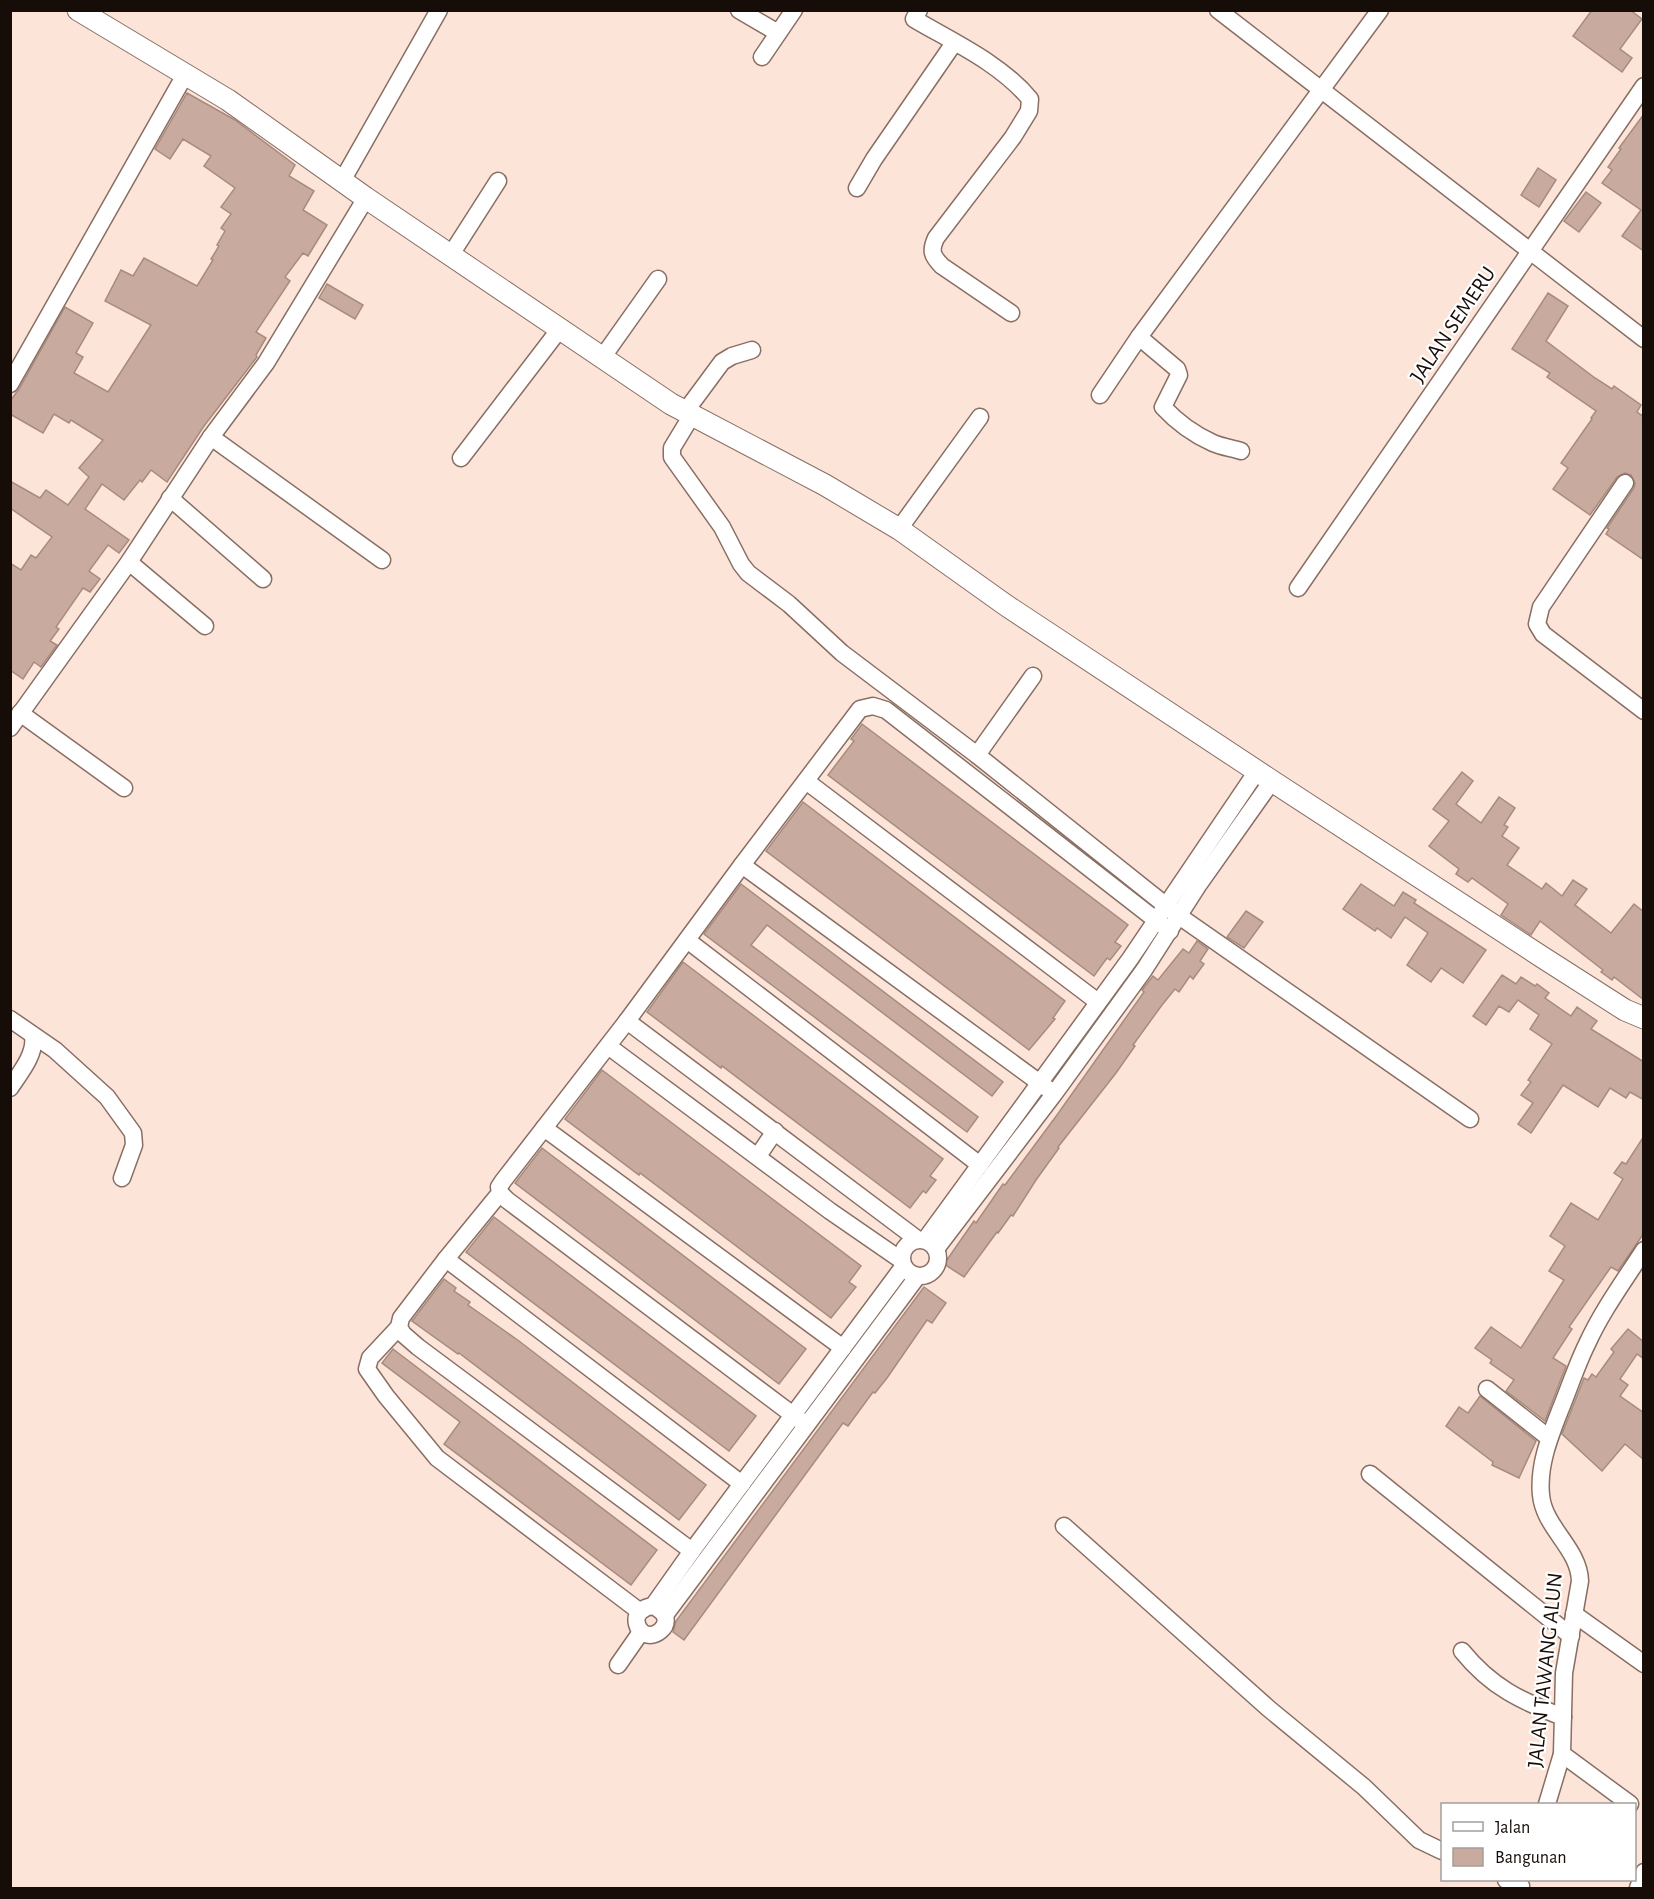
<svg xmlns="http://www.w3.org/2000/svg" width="1654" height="1899" font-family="'Alegreya Sans',sans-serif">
<rect width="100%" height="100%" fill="#fde4d9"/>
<g fill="#c8aa9e" stroke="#a88b7f" stroke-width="1.5">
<path d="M1592,10H1630L1642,19L1620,49L1632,58L1622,72L1573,36Z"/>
<path d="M187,93L235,120L295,165L289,176L314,191L303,210L327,225L308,256L303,253L285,277L290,281L256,332L266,338L256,355L257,357L204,426L167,482L151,470L142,482L140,480L124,500L102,484L85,509L129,540L119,553L108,545L89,571L100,579L90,592L83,588L56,627L59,629L50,641L57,645L41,667L34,662L23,679L10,670V563L21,570L31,555L36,558L52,537L10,508V481L40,498L46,490L68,505L89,477L79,468L103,440L71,420L69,423L54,414L43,433L10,414V401L19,389L65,307L93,323L76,353L83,357L74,373L108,392L151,325L105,301L121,270L133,276L144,258L197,286L213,260L211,259L219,246L217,245L225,231L221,228L231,214L221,207L235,188L204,166L211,156L183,139L170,159L155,149Z"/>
<path d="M1644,114V251L1622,236L1641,210L1602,183L1612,170L1608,167L1621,149L1619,148Z"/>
<path d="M1538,168L1556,180L1539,207L1521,195Z"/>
<path d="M1586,192L1601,203L1579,232L1564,221Z"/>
<path d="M327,284L363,305L355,319L319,298Z"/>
<path d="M1548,293L1568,306L1546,341L1595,378L1612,389L1614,386L1641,405L1637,412L1644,417V560L1606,534L1609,529L1607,528L1634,488L1635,483L1631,475L1625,473L1617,477L1590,515L1553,489L1568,468L1561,463L1592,419L1591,418L1596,411L1547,377L1550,373L1512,349Z"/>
<path d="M862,724L1128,925L1115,942L1121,946L1110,960L1107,958L1094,976L828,775L854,741L851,739Z"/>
<path d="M1462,772L1473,781L1456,804L1481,823L1499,797L1515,808L1504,825L1508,827L1502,836L1519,848L1507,865L1542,889L1546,883L1562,896L1573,880L1587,889L1575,905L1611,933L1634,904L1644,912V1000L1614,977L1612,980L1601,972L1603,970L1540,921L1531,935L1501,915L1508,904L1472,878L1468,882L1456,874L1459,869L1429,846L1449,821L1433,809Z"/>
<path d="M803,802L1065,1001L1053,1018L1055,1019L1029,1050L766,851Z"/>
<path d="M741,884L1003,1082L992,1096L767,925L751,945L978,1117L967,1132L704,934Z"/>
<path d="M1361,884L1394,906L1403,892L1416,900L1414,903L1486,950L1463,983L1441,968L1431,982L1407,965L1428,933L1405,917L1391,938L1377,928L1375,931L1343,909Z"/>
<path d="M1246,911L1263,922L1244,948L1227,937Z"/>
<path d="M1197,941L1208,949L1200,961L1204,964L1193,979L1190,976L1179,992L1175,989L1162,1005L1133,1045L1135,1046L1116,1073L1058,1147L1059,1148L1036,1180L1013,1216L1011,1215L998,1233L997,1232L964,1277L944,1264L974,1221L976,1223L1003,1184L1005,1185L1057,1115L1144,992L1142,990L1153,976L1158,980L1183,949L1189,953Z"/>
<path d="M683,962L943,1159L930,1176L936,1180L926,1193L923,1191L910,1208L722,1066L721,1068L647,1012Z"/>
<path d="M1502,975L1516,984L1521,977L1535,986L1537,984L1549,993L1545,998L1571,1016L1577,1007L1597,1021L1591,1029L1644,1062V1100L1630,1092L1626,1098L1610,1088L1598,1107L1563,1085L1531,1133L1518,1124L1533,1103L1521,1095L1531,1082L1528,1080L1552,1044L1530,1029L1539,1015L1518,1000L1509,1012L1499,1006L1486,1025L1473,1016Z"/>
<path d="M602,1070L861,1266L849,1282L856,1287L831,1318L640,1173L639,1175L565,1119Z"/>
<path d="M1644,1136V1233L1618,1271L1611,1267L1569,1327L1572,1329L1553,1358L1566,1366L1545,1421L1506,1391L1514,1380L1490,1363L1492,1360L1475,1348L1491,1327L1521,1348L1564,1280L1549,1271L1565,1246L1550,1236L1571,1203L1598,1220L1623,1179L1614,1173L1622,1162L1626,1164Z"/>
<path d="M542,1148L806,1349L779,1384L515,1183Z"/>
<path d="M494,1217L756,1416L729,1451L466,1252Z"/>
<path d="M444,1279L456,1288L454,1291L470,1302L468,1305L519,1341L706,1485L679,1520L459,1353L458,1354L412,1321Z"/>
<path d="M924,1287L946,1303L932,1323L927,1320L887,1378L875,1393L873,1392L848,1426L843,1423L684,1640L673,1632L676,1621Z"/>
<path d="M1628,1329L1644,1342V1359L1637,1354L1620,1379L1628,1385L1620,1396L1644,1413V1460L1625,1444L1602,1471L1562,1434L1584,1378L1588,1380L1592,1374L1596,1377L1614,1352L1611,1349Z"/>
<path d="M393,1349L657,1550L631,1585L444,1444L460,1422L382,1363Z"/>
<path d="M1480,1396L1536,1441L1519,1478L1492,1465L1493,1462L1446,1426L1459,1407L1468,1413Z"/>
</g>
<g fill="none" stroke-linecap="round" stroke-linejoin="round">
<defs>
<g id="minor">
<path d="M739,10L778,33"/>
<path d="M919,10L914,19C953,42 1000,63 1030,99L1029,111L1013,137L936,238C930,251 932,256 942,266L1011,313"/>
<path d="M1218,10L1644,339"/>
<path d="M762,57L794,10"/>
<path d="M342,181L439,10"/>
<path d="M857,188L874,159L954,43"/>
<path d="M450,256L498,181"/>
<path d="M1139,337L1177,369L1179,375L1163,407C1176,421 1195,435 1213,443C1222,447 1232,448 1241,451"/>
<path d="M602,358L658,279"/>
<path d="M10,384L186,73"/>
<path d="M1100,395L1139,337L1380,10"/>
<path d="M685,412L722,362L732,356L752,350"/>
<path d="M692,415L672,448V457L722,527L741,564L748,573L789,604L842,653L977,755L1179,916L1470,1119"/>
<path d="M211,437L382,560"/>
<path d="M461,458L559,330"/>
<path d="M1625,483L1541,607L1537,624L1543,634L1644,711"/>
<path d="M170,498L263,579"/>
<path d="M899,529L980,417"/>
<path d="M129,562L205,626"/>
<path d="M1298,588L1644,86"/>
<path d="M20,713L124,788"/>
<path d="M10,728L129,562L211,437L266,363L366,198"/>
<path d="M977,755L1033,676"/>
<path d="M806,781L1098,1002"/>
<path d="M742,865L1048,1089"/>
<path d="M687,940L980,1165"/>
<path d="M10,1019L55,1050L107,1097L133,1133L134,1145L122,1178"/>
<path d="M627,1021L917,1239"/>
<path d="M608,1046L830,1211L901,1260"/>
<path d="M10,1088C20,1073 36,1054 33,1036"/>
<path d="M544,1128L843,1348"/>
<path d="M758,1156L775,1131"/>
<path d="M500,1193L507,1200L801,1421"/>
<circle cx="920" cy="1258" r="18"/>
<path d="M925,1240L1130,959L1257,771"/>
<path d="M936,1249L1054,1094L1144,970L1199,884L1272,781"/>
<path d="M446,1259L401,1318L399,1327L403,1334L418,1347L692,1551"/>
<path d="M399,1327L370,1358L367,1369L386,1396L437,1458L639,1611"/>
<path d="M1487,1389L1549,1438"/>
<path d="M1370,1474L1571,1636"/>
<path d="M742,1484L446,1259L500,1193L499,1187L503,1181L627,1021L742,865L860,709L873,706L886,710L1170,931"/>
<path d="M1064,1526L1268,1708L1364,1787L1419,1840L1442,1851"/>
<path d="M653,1606C686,1621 645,1651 637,1624C634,1613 644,1607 653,1606L692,1551L903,1267"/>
<path d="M1574,1614L1644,1664"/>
<path d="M665,1615L917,1277"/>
<path d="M1462,1651C1491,1687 1521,1701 1563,1717"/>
<path d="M618,1665L641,1632"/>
<path d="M1562,1754L1630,1804"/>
<path d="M1547,1804L1562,1754L1564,1673L1580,1581C1579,1548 1544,1528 1541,1495C1538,1465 1550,1436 1561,1408C1570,1386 1577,1364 1587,1344C1602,1311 1624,1281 1644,1250"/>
<path d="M1506,1880L1521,1886"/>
<path d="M1638,1888L1644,1872"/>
</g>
<path id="tertiary" d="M78,10L228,100L366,198L671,404L825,485L899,529L1007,606L1272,781L1542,957L1625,1010L1644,1018"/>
</defs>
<use href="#minor" stroke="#896e62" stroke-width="19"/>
<use href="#tertiary" stroke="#896e62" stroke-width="23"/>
<use href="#minor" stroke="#fff" stroke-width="16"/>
<use href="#tertiary" stroke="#fff" stroke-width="21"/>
</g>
<g text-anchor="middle" stroke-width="4.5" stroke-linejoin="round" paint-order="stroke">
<g font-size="22" fill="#170d08" stroke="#fff">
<text transform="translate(1452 324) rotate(-56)" y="8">JALAN SEMERU</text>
<text transform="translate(1544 1670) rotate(-84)" y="8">JALAN TAWANG ALUN</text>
</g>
</g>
<rect width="1654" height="1899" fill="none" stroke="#170d08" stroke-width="24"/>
<rect x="1441" y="1803" width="195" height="78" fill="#ffffff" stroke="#a29e9c" stroke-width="1.5"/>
<rect x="1453" y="1822" width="30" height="9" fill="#ffffff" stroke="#a29e9c" stroke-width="1.5"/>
<text x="1495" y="1833" font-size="18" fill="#170d08">Jalan</text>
<rect x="1453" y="1848" width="30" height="18" fill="#c8aa9e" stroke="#a29e9c" stroke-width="1.5"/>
<text x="1495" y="1863" font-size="18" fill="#170d08">Bangunan</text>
</svg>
